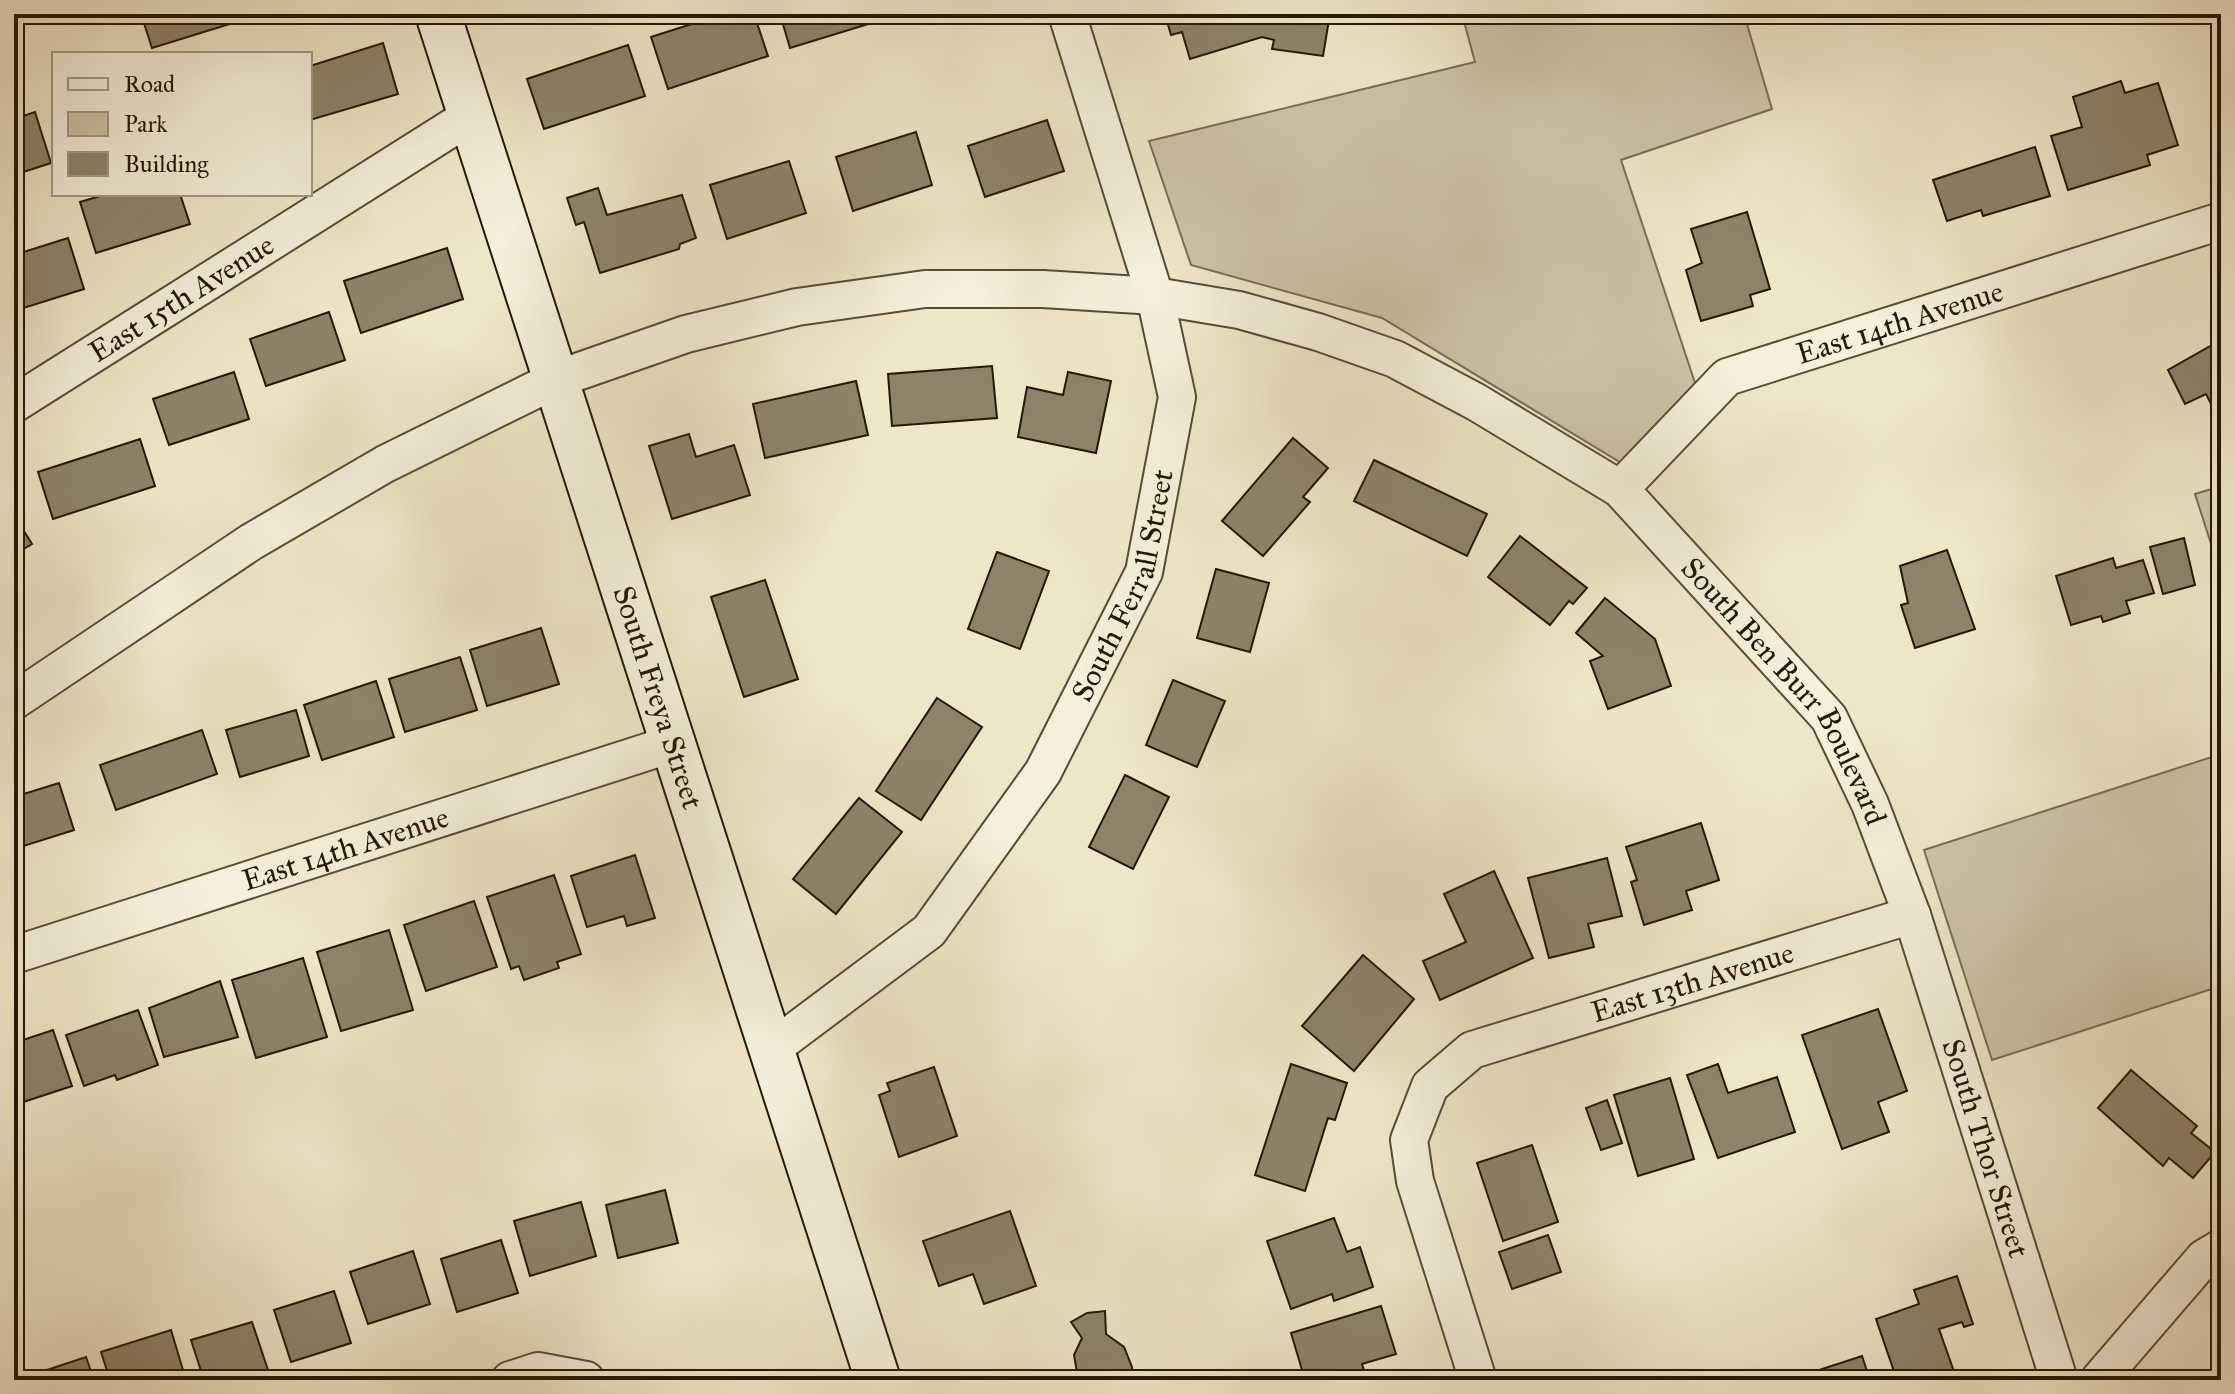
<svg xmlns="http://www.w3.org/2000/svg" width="2235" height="1394" font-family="'IM FELL Great Primer',serif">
<rect width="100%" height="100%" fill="#efe6c7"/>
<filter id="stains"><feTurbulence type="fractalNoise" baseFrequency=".0025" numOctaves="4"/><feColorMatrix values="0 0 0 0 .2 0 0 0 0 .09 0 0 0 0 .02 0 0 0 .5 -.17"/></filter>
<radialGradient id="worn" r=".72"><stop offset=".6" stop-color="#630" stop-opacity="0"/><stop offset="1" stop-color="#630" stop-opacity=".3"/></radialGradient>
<g fill="#cdc3a6" stroke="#796d56" stroke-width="2">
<path d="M1462,14H1744L1772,109L1621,160L1698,392L1623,464L1382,318L1191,265L1149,141L1475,62Z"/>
<path d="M2221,486V575L2195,494Z"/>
<path d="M2221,754V986L1992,1060L1924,850Z"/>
</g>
<g fill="#8e836a" stroke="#251706" stroke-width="2">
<path d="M141,14H233L236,22L152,48Z"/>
<path d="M723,14H754L768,56L668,89L651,37Z"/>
<path d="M780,14H890L891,17L790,48Z"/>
<path d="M1165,14H1330L1323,56L1272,49L1274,40L1262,37L1190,59L1182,32L1171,35Z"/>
<path d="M383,43L398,94L310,120V66Z"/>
<path d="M628,45L645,96L544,129L527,79Z"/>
<path d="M2121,81L2125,93L2158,83L2178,145L2147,155L2150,165L2068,190L2051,136L2082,127L2073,97Z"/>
<path d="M35,112L51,163L14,175V119Z"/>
<path d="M1047,120L1064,171L985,197L968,146Z"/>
<path d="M916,132L932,185L853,211L836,157Z"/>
<path d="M2035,147L2050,196L1983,216L1981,210L1947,221L1933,180Z"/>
<path d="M789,161L806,213L727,239L710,185Z"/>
<path d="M598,188L607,215L682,195L696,238L680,244L679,249L600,273L584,222L576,225L567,198Z"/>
<path d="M107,194H180L190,224L96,253L80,202Z"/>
<path d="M1747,212L1770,289L1750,295L1753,306L1701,321L1686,270L1702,263L1691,229Z"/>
<path d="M68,238L84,289L14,311V255Z"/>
<path d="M447,248L463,299L361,333L344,281Z"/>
<path d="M329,312L345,360L266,386L250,339Z"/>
<path d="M2221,340V407L2214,410L2206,394L2185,404L2168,370Z"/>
<path d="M992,366L997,418L892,426L888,374Z"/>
<path d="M234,372L249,419L169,445L153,399Z"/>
<path d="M1068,372L1111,381L1096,453L1018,437L1027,387L1063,395Z"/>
<path d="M856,381L868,435L765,458L753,404Z"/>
<path d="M689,434L696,457L734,445L750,495L672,519L649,446Z"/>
<path d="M1293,438L1328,468L1303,497L1310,502L1263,556L1222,521Z"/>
<path d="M140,439L155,486L53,519L38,472Z"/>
<path d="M1374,460L1487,514L1467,556L1354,501Z"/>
<path d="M14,515L32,544L14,555Z"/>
<path d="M1520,536L1587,588L1573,604L1569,601L1550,625L1488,577Z"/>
<path d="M2184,538L2195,585L2163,594L2150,547Z"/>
<path d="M1947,550L1975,629L1915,648L1901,605L1908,603L1900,566Z"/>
<path d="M997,552L1049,571L1020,649L968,629Z"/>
<path d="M2113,558L2116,568L2143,560L2154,593L2126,601L2130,613L2103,622L2101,616L2071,625L2056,576Z"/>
<path d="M1216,569L1269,583L1250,652L1197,638Z"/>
<path d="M765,580L798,679L744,697L711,597Z"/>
<path d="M1605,598L1655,639L1671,686L1608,709L1590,661L1603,656L1576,633Z"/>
<path d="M541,628L559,684L487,706L470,650Z"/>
<path d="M460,657L477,710L405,732L389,679Z"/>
<path d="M1173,680L1225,701L1197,767L1146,745Z"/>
<path d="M376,681L394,737L322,760L304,705Z"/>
<path d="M937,698L982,727L921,820L876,791Z"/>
<path d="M296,710L309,756L240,777L226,730Z"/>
<path d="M202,730L217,774L116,810L100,765Z"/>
<path d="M1125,775L1169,797L1133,869L1089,847Z"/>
<path d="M59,783L74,830L14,849V797Z"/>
<path d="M859,798L902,832L836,914L793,879Z"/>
<path d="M1701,823L1719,880L1686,891L1692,910L1644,925L1631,882L1637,880L1626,847Z"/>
<path d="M635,855L655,918L627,926L624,916L587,927L571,876Z"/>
<path d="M1607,858L1622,916L1588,924L1594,947L1549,958L1528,878Z"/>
<path d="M1494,871L1533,958L1440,1000L1423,961L1466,942L1444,894Z"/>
<path d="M554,875L581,954L557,962L559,968L524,980L519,966L511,969L487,897Z"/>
<path d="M474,901L497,967L426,991L404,925Z"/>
<path d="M389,930L413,1010L341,1031L317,952Z"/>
<path d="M1363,955L1414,999L1354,1071L1302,1026Z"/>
<path d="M303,958L327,1037L256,1058L232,980Z"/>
<path d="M220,981L238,1037L164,1057L149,1008Z"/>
<path d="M1878,1009L1907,1091L1878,1102L1889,1132L1842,1149L1802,1035Z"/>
<path d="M138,1010L158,1065L117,1080L115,1075L84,1086L66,1035Z"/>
<path d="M53,1030L72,1086L14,1105V1043Z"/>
<path d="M1291,1064L1347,1083L1335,1120L1328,1118L1305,1191L1255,1175Z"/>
<path d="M1718,1064L1728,1093L1777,1077L1795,1132L1718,1158L1687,1075Z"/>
<path d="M934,1067L957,1136L899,1157L879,1095L890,1091L887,1083Z"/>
<path d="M2131,1070L2197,1126L2191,1133L2215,1152L2193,1178L2169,1158L2163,1166L2098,1108Z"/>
<path d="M1670,1078L1694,1159L1638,1176L1614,1095Z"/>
<path d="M1607,1100L1622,1143L1601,1150L1586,1108Z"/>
<path d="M1532,1145L1558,1222L1503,1241L1477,1163Z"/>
<path d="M665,1190L678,1243L618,1258L606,1205Z"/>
<path d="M581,1202L596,1256L530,1276L514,1221Z"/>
<path d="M1010,1211L1036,1286L984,1304L973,1274L939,1286L923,1241Z"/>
<path d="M1334,1218L1347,1252L1360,1247L1373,1287L1334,1301L1332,1294L1291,1309L1267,1241Z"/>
<path d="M1548,1235L1561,1272L1512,1289L1499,1252Z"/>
<path d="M501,1240L518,1293L457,1312L441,1259Z"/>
<path d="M413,1251L430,1304L368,1324L350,1272Z"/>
<path d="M1957,1276L1973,1324L1964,1327L1962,1322L1939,1329L1957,1380H1897L1876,1319L1919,1304L1914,1290Z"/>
<path d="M334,1291L351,1343L291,1362L274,1310Z"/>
<path d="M1381,1306L1396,1354L1362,1364L1367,1380H1305L1291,1333Z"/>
<path d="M1105,1311L1106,1334L1124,1347L1132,1367V1380L1078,1378L1074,1355L1082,1338L1071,1322L1087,1313Z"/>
<path d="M252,1322L269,1373L248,1380H204L191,1340Z"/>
<path d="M171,1330L186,1380H110L101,1352Z"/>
<path d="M1862,1356L1870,1380H1799L1798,1377Z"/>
<path d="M86,1357L94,1380H27L26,1377Z"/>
</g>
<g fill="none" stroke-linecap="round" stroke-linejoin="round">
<defs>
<g id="street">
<path id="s1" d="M14,404L472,115"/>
<path id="s2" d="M1620,489L1727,377L2221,221"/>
<path id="s3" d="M14,701L251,542L385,464L557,379L686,334L797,307L925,289H1043L1155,296L1239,310L1318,332L1395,359L1476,402L1620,489L1829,718L1870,804L1912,915L2059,1380"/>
<path id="s4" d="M14,955L675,743"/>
<path id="s5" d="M774,1047L929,931L1043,772L1144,572L1177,397L1155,296L1067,14"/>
<path d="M510,1380L538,1371L586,1380"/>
<path id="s6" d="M1478,1380L1415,1181L1409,1140L1430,1086L1472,1050L1912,915"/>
<path d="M2099,1380L2204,1258L2221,1248"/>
</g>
<g id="secondary">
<path id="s7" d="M438,14L878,1380"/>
</g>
</defs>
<use href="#street" stroke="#584b36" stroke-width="40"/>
<use href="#secondary" stroke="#251706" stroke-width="48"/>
<use href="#street" stroke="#f5efdb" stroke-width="36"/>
<use href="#secondary" stroke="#f5efdb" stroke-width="44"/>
</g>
<g text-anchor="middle" stroke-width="6" stroke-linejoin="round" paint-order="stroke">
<g font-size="30" fill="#251706" stroke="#f5efdb">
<text dy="10" stroke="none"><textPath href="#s1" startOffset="198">East 15th Avenue</textPath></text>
<text dy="10" stroke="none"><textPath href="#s2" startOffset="336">East 14th Avenue</textPath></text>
<text dy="10" stroke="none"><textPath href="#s5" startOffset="594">South Ferrall Street</textPath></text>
<text dy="10" stroke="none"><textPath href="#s3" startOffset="2014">South Ben Burr Boulevard</textPath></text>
<text dy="10" stroke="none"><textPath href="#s7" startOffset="718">South Freya Street</textPath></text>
<text dy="10" stroke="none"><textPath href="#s4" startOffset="348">East 14th Avenue</textPath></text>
<text dy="10" stroke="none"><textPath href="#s6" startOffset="594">East 13th Avenue</textPath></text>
<text dy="10" stroke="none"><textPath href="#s3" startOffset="2520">South Thor Street</textPath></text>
</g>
</g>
<rect width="2235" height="1394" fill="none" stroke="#efe6c7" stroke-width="48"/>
<rect x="16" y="16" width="2203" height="1362" fill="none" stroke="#251706" stroke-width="4"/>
<rect x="24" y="24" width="2187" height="1346" fill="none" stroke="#251706" stroke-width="2"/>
<rect x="52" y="52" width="260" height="144" fill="#f5efdb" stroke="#a29986" stroke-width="2"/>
<rect x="68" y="78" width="40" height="12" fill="#f5efdb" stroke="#a29986" stroke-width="2"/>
<text x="124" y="92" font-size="24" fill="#251706">Road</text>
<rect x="68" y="112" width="40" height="24" fill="#cdc3a6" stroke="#a29986" stroke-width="2"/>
<text x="124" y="132" font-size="24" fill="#251706">Park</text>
<rect x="68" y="152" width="40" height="24" fill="#8e836a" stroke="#a29986" stroke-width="2"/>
<text x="124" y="172" font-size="24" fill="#251706">Building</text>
<rect width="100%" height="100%" filter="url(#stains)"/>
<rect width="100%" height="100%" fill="url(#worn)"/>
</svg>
